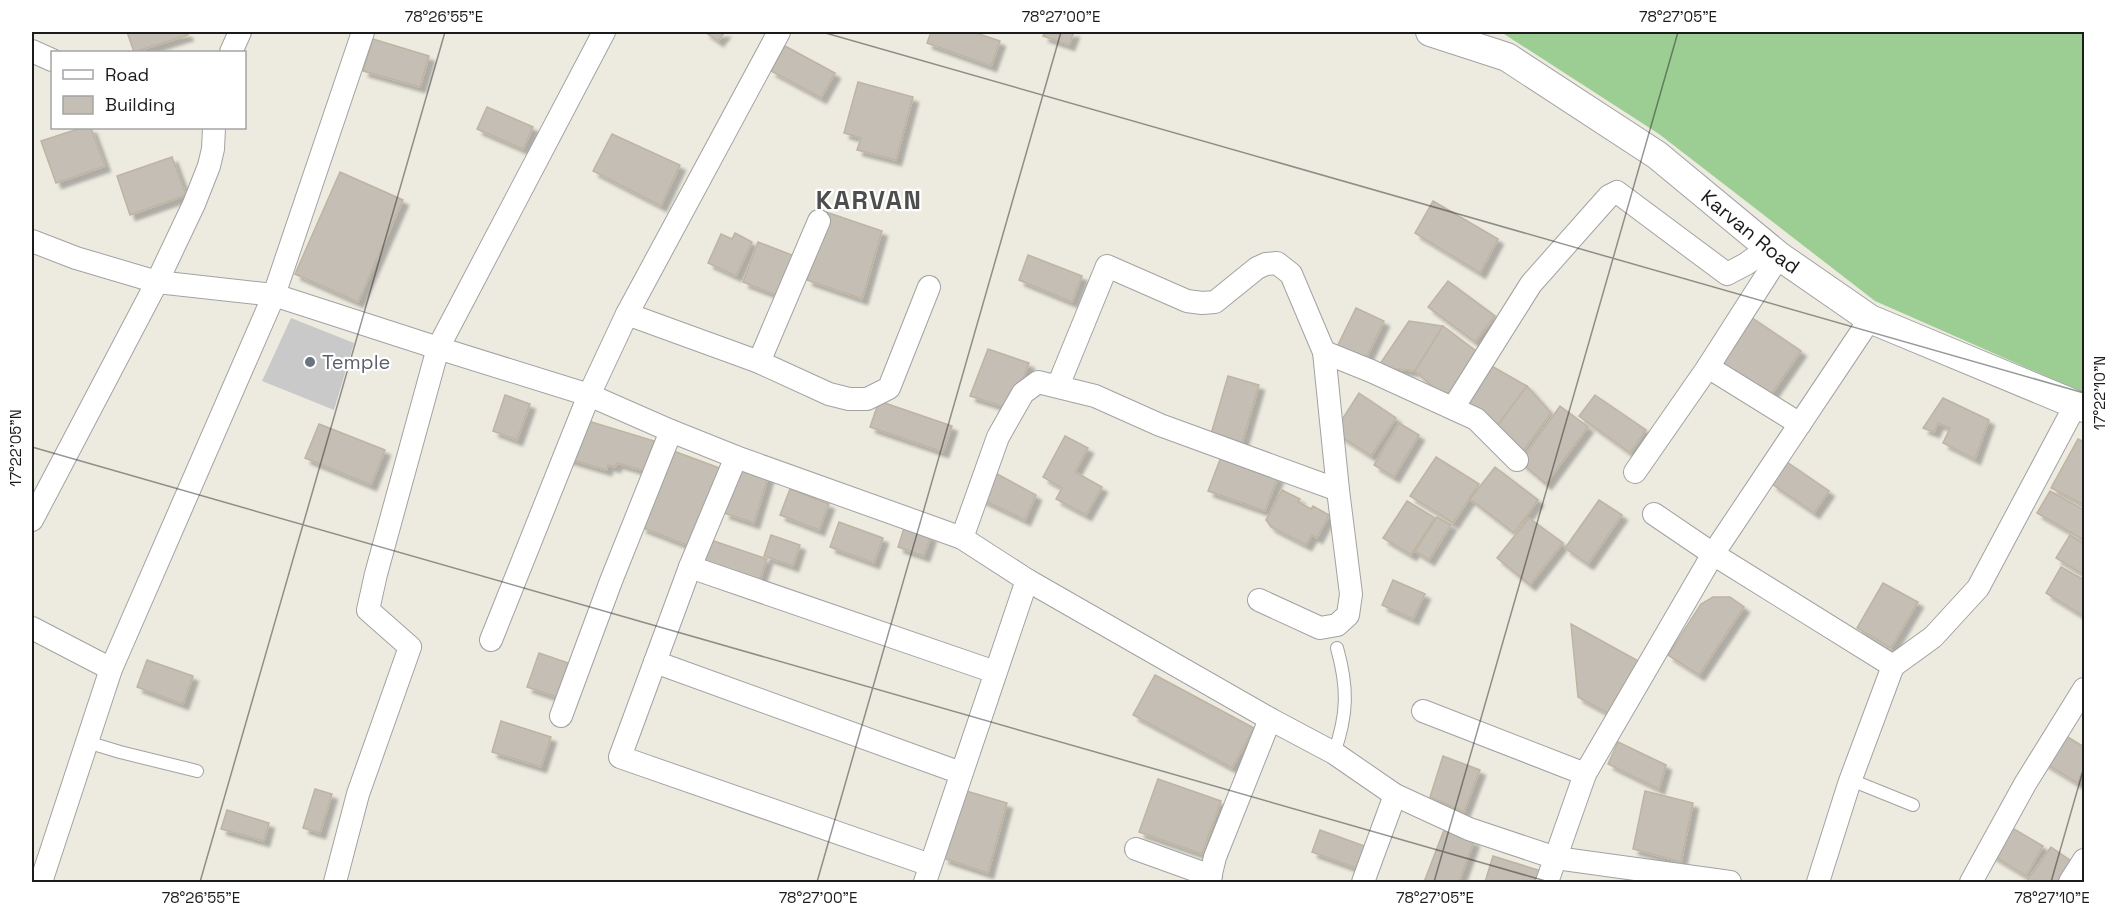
<svg xmlns="http://www.w3.org/2000/svg" width="2116" height="914" font-family="'Space Grotesk',sans-serif">
<defs>
<filter id="shadow"><feDropShadow dx="5.5" dy="5.5" stdDeviation="1.5" flood-color="#0004"/></filter>
</defs>
<rect width="100%" height="100%" fill="#edebe0"/>
<path fill="#c9c9c9" d="M291,318L354,343L334,410L262,381Z"/>
<path fill="#9cce94" d="M1501,32H2084V393L1875,301L1659,134Z"/>
<g fill="#c5beb4" stroke="#bfb3a2" stroke-width="1.5" filter="url(#shadow)">
<path d="M127,32H186L188,35L134,52Z"/>
<path d="M705,32H725L718,41Z"/>
<path d="M931,32H973L1000,41L991,66L927,43Z"/>
<path d="M1045,32H1074L1069,45L1043,36Z"/>
<path d="M373,39L429,56L420,87L363,71Z"/>
<path d="M785,46L835,73L821,98L771,71Z"/>
<path d="M858,82L913,97L896,160L857,150L861,138L844,133Z"/>
<path d="M487,107L533,127L523,149L477,129Z"/>
<path d="M81,128H91L105,166L56,183L41,141Z"/>
<path d="M612,134L680,165L661,206L593,171Z"/>
<path d="M172,157L186,195L130,215L117,176Z"/>
<path d="M340,172L403,200L358,302L295,274Z"/>
<path d="M1433,201L1498,239L1480,273L1415,233Z"/>
<path d="M826,212L882,231L862,299L807,280Z"/>
<path d="M735,233L752,242L736,276L708,263L721,234L732,239Z"/>
<path d="M758,242L797,257L782,297L743,282Z"/>
<path d="M1028,255L1082,276L1072,302L1019,280Z"/>
<path d="M1448,281L1495,316L1475,342L1428,307Z"/>
<path d="M1356,308L1384,321L1363,365L1335,351Z"/>
<path d="M1751,317L1801,351L1768,399L1718,365Z"/>
<path d="M1409,321L1443,326L1415,371L1378,367Z"/>
<path d="M1443,326L1476,351L1447,399L1415,371Z"/>
<path d="M988,349L1029,363L1011,409L970,396Z"/>
<path d="M1488,364L1527,386L1495,429L1464,403Z"/>
<path d="M1228,376L1259,385L1242,443L1211,434Z"/>
<path d="M1527,386L1551,413L1523,451L1495,429Z"/>
<path d="M1359,393L1396,418L1371,456L1334,432Z"/>
<path d="M505,395L530,404L517,440L493,431Z"/>
<path d="M1595,395L1646,430L1630,453L1579,416Z"/>
<path d="M1943,398L1989,420L1975,459L1943,443L1950,428L1938,423L1934,432L1923,428Z"/>
<path d="M879,401L952,426L943,452L870,427Z"/>
<path d="M1560,406L1588,427L1546,484L1520,462Z"/>
<path d="M585,420L654,441L645,471L617,463L615,467L608,465L606,470L566,458Z"/>
<path d="M1399,423L1419,435L1394,477L1374,465Z"/>
<path d="M319,424L385,450L371,485L305,458Z"/>
<path d="M1065,436L1088,448L1075,472L1102,487L1086,515L1056,499L1062,488L1043,477Z"/>
<path d="M2078,439L2084,442V505L2051,488Z"/>
<path d="M671,450L722,469L692,547L641,527Z"/>
<path d="M1221,457L1278,477L1265,511L1208,491Z"/>
<path d="M1436,457L1479,484L1453,523L1410,496Z"/>
<path d="M1787,462L1829,491L1814,513L1772,484Z"/>
<path d="M740,465L769,474L754,523L724,513Z"/>
<path d="M1495,467L1538,500L1514,533L1470,499Z"/>
<path d="M988,469L1036,495L1025,520L979,498Z"/>
<path d="M790,489L829,504L819,530L780,515Z"/>
<path d="M1282,490L1300,499L1298,502L1311,509L1313,506L1329,515L1317,538L1312,535L1306,545L1271,527L1266,520Z"/>
<path d="M2050,491L2084,510V540L2037,513Z"/>
<path d="M1599,500L1622,515L1588,564L1565,548Z"/>
<path d="M1407,501L1435,518L1411,555L1383,538Z"/>
<path d="M1437,517L1451,525L1429,560L1415,551Z"/>
<path d="M1529,518L1563,543L1530,585L1497,558Z"/>
<path d="M839,522L883,538L874,563L830,547Z"/>
<path d="M905,525L931,536L924,556L898,547Z"/>
<path d="M771,535L800,545L793,566L764,556Z"/>
<path d="M2070,535L2084,544V575L2056,558Z"/>
<path d="M705,538L767,559L759,583L696,562Z"/>
<path d="M2061,567L2084,580L2083,616L2046,593Z"/>
<path d="M1393,580L1425,594L1413,619L1382,605Z"/>
<path d="M1883,583L1918,602L1891,648L1857,628Z"/>
<path d="M1713,597H1730L1744,607L1699,675L1668,655L1701,604Z"/>
<path d="M1571,624L1642,663L1615,717L1578,697Z"/>
<path d="M539,653L574,665L563,699L527,687Z"/>
<path d="M147,660L193,676L183,704L137,687Z"/>
<path d="M1155,675L1254,728L1232,768L1133,715Z"/>
<path d="M501,721L551,737L541,767L492,752Z"/>
<path d="M2061,733L2084,747V770L2077,783L2043,762Z"/>
<path d="M1618,742L1666,765L1659,789L1608,764Z"/>
<path d="M1443,756L1480,770L1464,812L1430,797Z"/>
<path d="M1158,779L1221,801L1202,854L1139,832Z"/>
<path d="M315,789L332,794L320,833L303,828Z"/>
<path d="M963,790L1007,803L988,873L943,858Z"/>
<path d="M1645,791L1693,803L1681,862L1633,849Z"/>
<path d="M227,810L269,823L264,841L221,829Z"/>
<path d="M2007,825L2043,846L2026,876L1990,854Z"/>
<path d="M1320,830L1367,847L1359,869L1312,852Z"/>
<path d="M1444,830L1474,841L1459,882H1424Z"/>
<path d="M2051,847L2074,863L2061,882H2026Z"/>
<path d="M1493,856L1541,871L1537,882H1485Z"/>
</g>
<g fill="none" stroke-linecap="round" stroke-linejoin="round">
<defs>
<g id="service">
<path d="M87,742L120,752L197,771"/>
<path d="M1334,753C1348,714 1348,687 1337,648"/>
<path d="M1851,780L1913,805"/>
</g>
<g id="minor">
<path d="M32,51L52,60"/>
<path d="M231,52L240,32"/>
<path d="M32,241L76,258L157,282L274,295L438,348L589,395L671,431L736,457L962,538L1027,580L1270,719L1334,753L1395,795L1469,829L1556,858L1730,882"/>
<path d="M627,314L759,362L829,394L849,399H867L889,388L929,287"/>
<path d="M1324,352L1371,371L1476,419L1517,460"/>
<path d="M759,362L819,221"/>
<path d="M1708,367L1800,424"/>
<path d="M1058,386L1107,266L1187,301L1202,303L1215,302L1257,268L1266,264L1277,263L1291,274L1324,352L1338,490L1351,594L1348,615L1337,625L1320,628L1259,600"/>
<path d="M1453,408L1531,284L1609,196L1617,192L1727,274L1746,264L1768,248"/>
<path d="M736,457L690,567L620,757L930,865"/>
<path d="M1635,472L1708,367L1779,256"/>
<path d="M1654,514L1713,554L1893,666L1849,784L1818,882"/>
<path d="M32,520L157,282L194,204L209,166L213,149L214,128"/>
<path d="M962,538L998,437L1023,393L1038,382L1095,396L1160,425L1338,490"/>
<path d="M690,567L995,672"/>
<path d="M32,628L111,669"/>
<path d="M491,640L589,395L627,314L779,32"/>
<path d="M655,662L961,773"/>
<path d="M1893,666L1933,637L1978,588L2076,404"/>
<path d="M1423,711L1585,774"/>
<path d="M561,716L611,581L671,431"/>
<path d="M1136,849L1211,876"/>
<path d="M41,882L111,669L274,295L363,32"/>
<path d="M335,882L358,794L410,647L368,610L376,574L438,348L604,32"/>
<path d="M925,882L1027,580"/>
<path d="M1209,882L1215,857L1270,719"/>
<path d="M1363,882L1395,795"/>
<path d="M1547,882L1585,774L1713,554L1870,319"/>
<path d="M1971,882L2025,784L2084,689"/>
<path d="M2070,882L2084,860"/>
</g>
<g id="tertiary">
<path id="s1" d="M1430,32L1507,57L1657,155L1779,256L1870,319L2084,408"/>
</g>
</defs>
<use href="#service" stroke="#a2a2a2" stroke-width="14"/>
<use href="#minor" stroke="#a2a2a2" stroke-width="24"/>
<use href="#tertiary" stroke="#a2a2a2" stroke-width="30"/>
<use href="#service" stroke="#fff" stroke-width="12"/>
<use href="#minor" stroke="#fff" stroke-width="22"/>
<use href="#tertiary" stroke="#fff" stroke-width="28"/>
</g>
<path fill="none" stroke="#1b1b1b" stroke-width="1.5" stroke-opacity="0.45" d="M822,32L2084,393M32,447L1549,882M200,882L445,32M817,882L1061,32M1434,882L1678,32M2051,882L2084,767"/>
<circle fill="#6b7280" stroke="#fff" stroke-width="2" cx="310" cy="362" r="6"/>
<g text-anchor="middle" stroke-width="4.5" stroke-linejoin="round" paint-order="stroke">
<g font-size="20" fill="#1b1b1b" stroke="#fff">
<text dy="7" stroke="none"><textPath href="#s1" startOffset="381">Karvan Road</textPath></text>
</g>
<g font-size="20" fill="#5b616d" stroke="#fff" text-anchor="start">
<text x="322" y="369">Temple</text>
</g>
<g font-size="26" font-weight="bold" letter-spacing="1.5" fill="#4e4e4e" stroke="#fff">
<text x="869" y="209">KARVAN</text>
</g>
</g>
<rect width="2116" height="914" fill="none" stroke="#ffffff" stroke-width="66"/>
<rect x="51" y="51" width="195" height="78" fill="#ffffff" stroke="#a4a4a4" stroke-width="1.5"/>
<rect x="63" y="70" width="30" height="9" fill="#ffffff" stroke="#a4a4a4" stroke-width="1.5"/>
<text x="105" y="81" font-size="18" fill="#1b1b1b">Road</text>
<rect x="63" y="96" width="30" height="18" fill="#c5beb4" stroke="#a4a4a4" stroke-width="1.5"/>
<text x="105" y="111" font-size="18" fill="#1b1b1b">Building</text>
<rect x="33" y="33" width="2050" height="848" fill="none" stroke="#1b1b1b" stroke-width="2"/>
<g font-size="15" text-anchor="middle" fill="#1b1b1b">
<text x="444" y="22">78°26'55"E</text>
<text x="1061" y="22">78°27'00"E</text>
<text x="1678" y="22">78°27'05"E</text>
<text transform="translate(2100 393) rotate(-90)" y="5">17°22'10"N</text>
<text transform="translate(16 448) rotate(-90)" y="5">17°22'05"N</text>
<text x="201" y="903">78°26'55"E</text>
<text x="818" y="903">78°27'00"E</text>
<text x="1435" y="903">78°27'05"E</text>
<text x="2052" y="903">78°27'10"E</text>
</g>
</svg>
